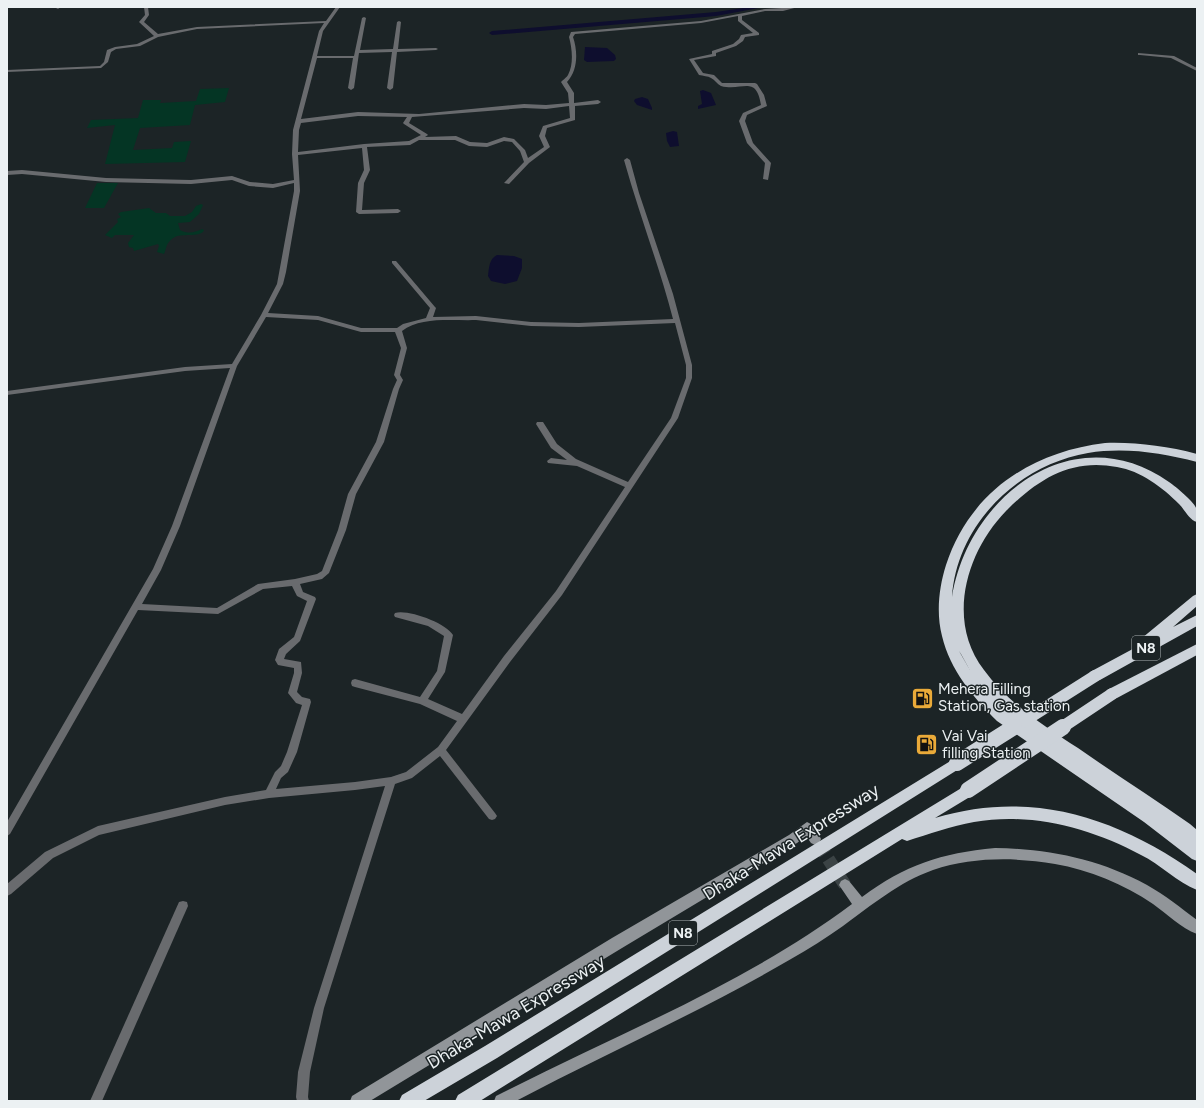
<svg xmlns="http://www.w3.org/2000/svg" width="1204" height="1108" font-family="Figtree,sans-serif">
<rect width="100%" height="100%" fill="#1c2426"/>
<g fill="#043524">
<path d="M229,88L225,102L195,105L190,125L140,128L133,150L172,148L174,142L191,141L185,162L105,164L115,125L87,128L91,120L138,118L143,100H161L160,103L196,101L200,89Z"/>
<path d="M97,183H118L104,208H85Z"/>
<path d="M201,204L203,205L199,214L190,222L178,223L180,230C188,234 194,233 202,229L204,230L203,232C192,239 178,230 169,242C166,245 166,250 164,254L157,252L159,246L158,244L134,251L133,248L129,247L128,243L134,235H115L112,238L105,235L118,222L117,219L121,217L118,214L121,212L149,208L156,213H166L170,216H185L192,212L196,206Z"/>
</g>
<g fill="#0e0e2e">
<path d="M585,47L607,48L615,55L616,59L614,61L587,62L584,60Z"/>
<path d="M703,90L711,93L716,105L698,109V106L702,104L700,91Z"/>
<path d="M642,97L648,99L652,108V110L637,105L634,101L635,99Z"/>
<path d="M673,131L677,132L679,146L670,147L667,141L666,133Z"/>
<path d="M497,255L514,256L522,259V268L517,281L505,284L491,281L488,276C489,268 489,259 497,255Z"/>
</g>
<g fill="none" stroke-linecap="round" stroke-linejoin="round">
<path fill="#0e0e2e" fill-rule="evenodd" d="M750,7H764L716,16L492,35L489,33L492,31L716,12Z"/>
<path stroke="#3b4345" stroke-width="13" stroke-dasharray="13 6" stroke-linecap="butt" d="M818,843L845,885"/>
<g fill="#696b6e" fill-rule="evenodd">
<path d="M56,7H61L58,9L56,8Z"/>
<path d="M144,7H148L149,15L144,22L158,34L197,27L326,21L336,7H340L323,31L317,56H354L362,18L364,17L366,18L360,50L393,49L397,22L399,21L401,22L398,49L436,48L438,49L436,50L397,52L393,88L390,90L387,88L392,52L359,53L354,88L351,90L348,88L353,58H317L301,119L358,112L419,114L524,104L546,105L569,103L568,93L561,82C563,80 567,77 568,75C574,64 572,48 569,37L571,32L701,21L765,9L798,7L783,11H765L742,16V20L759,33V35L745,37L743,41L736,46L716,53V56L694,60L703,73L714,75L722,83H755L757,84L764,95L767,106L747,115L745,121L753,143L771,163L768,180L763,179L765,163L747,143L739,121L743,113L761,105C756,74 742,92 721,86C717,84 715,80 711,78C708,76 703,76 699,75L689,59L712,54V51L733,44L739,39L741,35L753,33L738,21V16L701,23L575,34L573,37C578,52 578,70 567,82L574,93V103L598,100L601,102L598,104L575,106V120L547,128L545,136L550,147L529,163L509,184L504,183L524,162L520,151L512,142L504,141L487,147L469,146L455,140H419L410,145L367,147L370,170L364,183L362,210L398,209L401,211L398,213L359,214L356,212L358,183L364,170L362,148L298,155L300,191L286,272L283,284L268,313L318,316L361,328H397L403,324L426,318L430,308L392,263V261H396L435,307L436,308L433,317L476,316L531,322L579,323L673,319C659,265 639,214 624,160L627,158L630,160L639,193L673,294L692,365V378L678,418L562,595L510,662L446,750L495,813L497,816L495,819L492,820L489,819L440,756L412,778L395,784L324,1008L310,1072L308,1097L309,1101H297L296,1097L298,1072L314,1008L385,786L355,790L269,798L225,805L99,835L53,858L11,894L7,896V884L45,852L98,826L225,797L266,790L275,772L281,766L287,752L302,705L296,703L288,693L294,673V668L278,665L275,660L279,649L294,637L307,601L297,596L292,586L263,589L218,614L138,610L10,834L7,836V822L153,569L172,526L230,368L185,371L7,395V391L185,367L232,364L261,315L277,284L294,191V183L273,188L249,186L232,180L191,184L106,182L22,174L7,175V171L22,170L106,178L191,180L232,176L250,182L273,184L294,180L292,154L293,130L319,31L324,23L197,29L158,37L140,46L116,49L111,52L108,62L101,68L7,72V70L100,66L104,62L107,50L115,47L137,44L154,36L139,22L145,15ZM569,106L570,118L543,126L539,136L544,147L528,158L525,150L514,139L504,137L487,143L470,142L456,136L425,137L428,135L427,134L409,123L412,117L524,108L546,109ZM358,116L407,117L403,123L404,124L421,135L409,141L364,144L298,152L299,130L301,123ZM266,317L318,320L361,332H395L401,348L394,375L397,380L393,389L376,442L348,494L338,530L322,571L317,574L295,579L258,584L217,608L142,604L161,570L180,526L237,366ZM476,320L531,326L579,327L675,323L686,365V378L671,418L628,482L576,459L557,444L543,422H537L536,424L551,448L567,460L551,458L547,461L548,463L577,466L625,487L556,591L504,656L462,714L428,699L445,672L453,635C446,623 408,609 395,613L394,615L395,617L428,626L444,636L437,671L420,697L355,679L352,680L351,683L352,686L355,687L420,704L457,721L438,747L406,772L391,777L355,782L276,789L281,778L288,772L297,752L311,702L310,699L302,697L297,692L302,673L301,662L284,659L286,654L300,641L316,599L315,597L303,592L300,584L322,579L329,573L346,530L356,494L384,442L399,389L403,380L400,375L407,348L402,331C421,316 453,321 476,320Z"/>
<path d="M1138,53L1174,56L1197,68V71L1171,58L1140,55H1138Z"/>
<path d="M183,901L187,902L188,906L102,1101H90L179,902Z"/>
</g>
<g fill="#919599" fill-rule="evenodd">
<path d="M807,822C814,825 818,832 821,839L819,843L815,845L811,843L806,836L797,843L622,948L370,1101H350L352,1096L612,938L789,835Z"/>
<path d="M995,848C1049,849 1099,859 1147,885C1165,895 1181,908 1197,920V934C1181,928 1167,914 1153,904C1124,884 1089,870 1055,864C1015,857 972,857 933,870C899,882 872,905 843,926C826,938 809,949 791,959C702,1011 607,1053 516,1101H494L496,1096C615,1035 744,985 852,904L839,885L841,881L845,879L849,881L862,897C905,865 941,853 995,848Z"/>
</g>
<g fill="#ccd2d9" fill-rule="evenodd">
<path d="M1105,443C1136,442 1166,446 1197,454V462C1162,453 1125,447 1088,453C1018,465 957,524 952,597C968,496 1074,415 1169,482C1176,487 1195,502 1197,510C1198,513 1197,519 1197,522C1189,520 1185,510 1179,504C1162,487 1141,471 1117,467C1071,458 1038,479 1006,511C966,552 946,621 984,670C1008,703 1044,726 1078,748C1115,774 1153,798 1190,824L1197,830V861L1192,859L1144,822L997,721C973,697 950,670 942,636C936,613 939,587 946,565C970,492 1031,452 1105,443ZM959,651L961,654L971,672Z"/>
<path d="M1197,594V606L1173,627L1197,615V626L1100,680L1095,682L1090,680L1088,676L1090,672L1142,644L1141,642L1142,638L1193,596Z"/>
<path d="M1197,644V655L1117,698L1112,700L1107,698L1105,694L1107,690Z"/>
<path d="M957,757L962,759L964,763L962,767L497,1058L424,1101H399L402,1095L485,1046Z"/>
<path d="M968,784L973,785L975,790L973,795L935,818C1031,789 1117,817 1197,874V890C1178,883 1160,864 1141,855C1090,828 1031,812 974,822C951,826 929,834 907,841L902,839L480,1101H455L458,1095Z"/>
</g>
<g stroke="#ccd2d9" stroke-width="12">
<path d="M1013,728L1095,676"/>
<path d="M1061,728L1112,694"/>
</g>
<g stroke="#ccd2d9" stroke-width="16">
<path d="M957,763L1014,727"/>
<path d="M968,790L1063,727"/>
</g>
</g>
<defs>
<symbol id="fuel-square" viewBox="-11 -11 22 22"><rect x="-9" y="-9" width="18" height="18" rx="4" fill="#eaaa39" stroke="#1c2426"/><path d="M-5.5-6h7V0h2V4h1.3V-2.5L3-4.5l.8-.8L6-3V5H2.5V1h-1V6h-7ZM-4.2-4.7v3.2H.2V-4.7Z" fill="#111"/></symbol>
</defs>
<g fill-rule="evenodd">
<use href="#fuel-square" x="910" y="686" width="25" height="25"/>
<use href="#fuel-square" x="914" y="732" width="25" height="25"/>
</g>
<g text-anchor="middle" stroke-width="3" stroke-linejoin="round" paint-order="stroke">
<g fill="#1c2426" stroke="#aeb4b6" stroke-width="1">
<rect x="1132" y="636" width="28" height="24" rx="3"/>
<rect x="669" y="921" width="28" height="24" rx="3"/>
</g>
<g font-size="14" font-weight="bold" fill="#ecf1f3">
<text x="1146" y="653">N8</text>
<text x="683" y="938">N8</text>
</g>
<g font-size="15" fill="#ecf1f3" stroke="#1c2426" text-anchor="start">
<text x="938" y="694">Mehera Filling<tspan x="938" dy="17">Station, Gas station</tspan></text>
<text x="942" y="741">Vai Vai<tspan x="942" dy="17">filling Station</tspan></text>
</g>
<g font-size="18" fill="#ecf1f3" stroke="#1c2426">
<text transform="translate(791 842) rotate(-32)" y="6">Dhaka-Mawa Expressway</text>
<text transform="translate(516 1012) rotate(-31)" y="6">Dhaka-Mawa Expressway</text>
</g>
</g>
<rect width="1204" height="1108" fill="none" stroke="#ecf1f3" stroke-width="16"/>
</svg>
